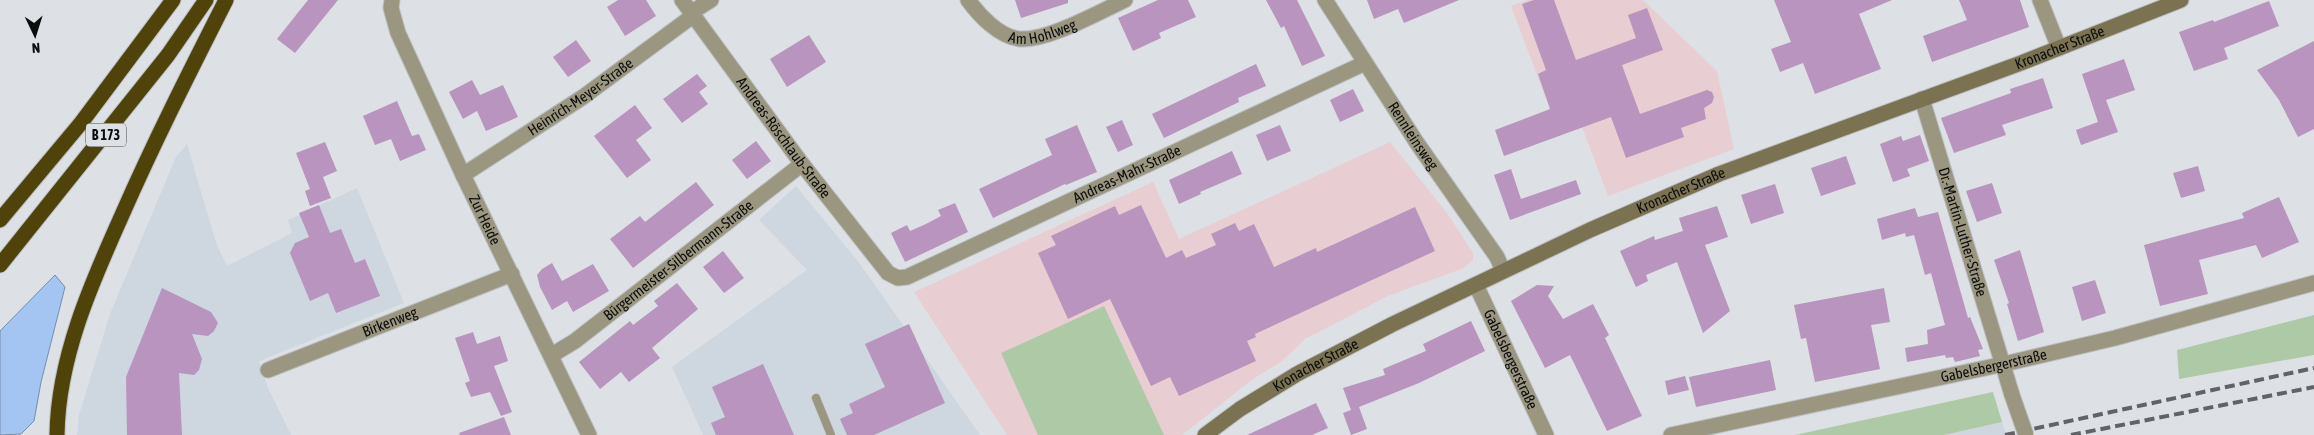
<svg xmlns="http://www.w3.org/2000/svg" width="2314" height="435" font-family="'Asap Condensed',sans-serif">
<rect width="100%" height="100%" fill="#dde0e4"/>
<g fill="#ced6e0">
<path d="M187,144L216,243L227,266L292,233L288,220L357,188L404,303L259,361L268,388L291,435H77L79,415L110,314L176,157Z"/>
<path d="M796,186L860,264L980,435H703L672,367L807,270L759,220Z"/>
<path d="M2002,422L2006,435H1944Z"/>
</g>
<g fill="#e8ced3">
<path d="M1527,0H1643L1717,71L1734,149L1608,196L1582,127L1578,87L1546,99L1511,6Z"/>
<path d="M1390,142L1447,213L1473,253V260L1464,268L1388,296L1305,339L1282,361L1253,379L1182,435H1007L914,292L1153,182L1179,239Z"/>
</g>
<g fill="#aec9a5">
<path d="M1104,306L1164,435H1038L1001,353Z"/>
<path d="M2314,315V355L2179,379L2177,350Z"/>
<path d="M1993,392L2002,422L1944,435H1795Z"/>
</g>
<path fill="#a4c4f2" stroke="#768dae" d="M55,275L65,287L41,382L34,421L21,434L0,435V331Z"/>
<g fill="#b994be">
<path d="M308,0H338L295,53L277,39Z"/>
<path d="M618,0H646L656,16L625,36L607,7Z"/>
<path d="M1015,0H1068V3L1021,18Z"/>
<path d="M1158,0H1188L1196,17L1159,33L1161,38L1133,51L1118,18Z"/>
<path d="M1266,0H1297L1325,56L1302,66L1284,26L1281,28Z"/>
<path d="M1367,0H1459L1404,23L1398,9L1374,19Z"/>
<path d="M1534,0H1554L1576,60L1636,38L1628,15L1647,8L1663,50L1622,65L1640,114L1707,90L1712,92L1714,97L1712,103L1704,108L1706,119L1681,128L1684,137L1626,158L1611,117L1504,156L1495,130L1550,109L1538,74L1546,70L1522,4Z"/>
<path d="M1774,0H1892L1859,14L1881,69L1815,94L1803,63L1780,72L1771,49L1791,42Z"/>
<path d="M1959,0H2020L2029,27L1932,62L1923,36L1967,20Z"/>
<path d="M2269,1L2279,26L2224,48L2228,59L2194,71L2179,32L2213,20L2214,22Z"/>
<path d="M809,35L826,62L787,87L770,59Z"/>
<path d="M576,40L591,61L568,77L553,57Z"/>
<path d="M2314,41V129L2298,137L2279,100L2257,70Z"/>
<path d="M2124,59L2135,90L2106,100L2118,132L2081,145L2076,130L2098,122L2082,74Z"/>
<path d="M1256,64L1266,86L1238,98L1239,102L1164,138L1152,114Z"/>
<path d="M697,74L707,86L699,92L708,104L682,123L663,99Z"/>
<path d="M2043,78L2053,108L2002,125L2006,135L1954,153L1941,118L2011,93L2010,89Z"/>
<path d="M472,80L480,95L503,85L518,117L486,131L477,111L463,119L449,92Z"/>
<path d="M1353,89L1364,111L1340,122L1330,100Z"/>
<path d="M397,101L412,136L419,134L426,150L400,161L391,139L375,145L363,116Z"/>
<path d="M635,105L652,128L636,140L651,160L627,178L594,136Z"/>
<path d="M1122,120L1133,145L1118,152L1106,127Z"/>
<path d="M1077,125L1097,172L1066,185L1065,184L993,218L979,189L1052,155L1045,139Z"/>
<path d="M1280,125L1291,151L1267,161L1256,135Z"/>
<path d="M1920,135L1929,161L1907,169L1910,176L1893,182L1880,144L1901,136L1903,141Z"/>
<path d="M756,141L771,161L747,179L732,160Z"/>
<path d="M325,142L337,171L323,177L331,198L310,206L305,191L310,189L296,153Z"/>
<path d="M1232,151L1242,174L1200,192L1201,194L1179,204L1169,180Z"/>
<path d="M1846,156L1856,184L1821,196L1811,168Z"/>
<path d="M2198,166L2205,191L2181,198L2173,173Z"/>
<path d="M1511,169L1521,199L1576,180L1581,194L1510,220L1494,175Z"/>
<path d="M696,182L714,205L633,268L610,239L640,216L645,222Z"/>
<path d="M1992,183L2002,213L1977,222L1966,191Z"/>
<path d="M1775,184L1784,213L1751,224L1741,195Z"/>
<path d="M2279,197L2299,242L2262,258L2256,245L2199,260L2208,294L2160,306L2144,245L2244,218L2242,213Z"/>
<path d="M955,203L968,232L905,262L891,233L907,225L910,231L926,224L941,216L938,210Z"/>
<path d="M319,205L330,233L341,229L355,263L365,259L380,296L336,313L328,293L310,301L290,253L295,243L309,237L299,213Z"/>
<path d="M1141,205L1166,258L1182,250L1186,258L1216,245L1211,234L1235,223L1239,231L1254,224L1274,267L1316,248L1317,252L1415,207L1435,251L1255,334L1256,337L1247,341L1256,361L1179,396L1170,377L1151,386L1110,299L1068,319L1038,253L1056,245L1051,236L1115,206L1119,215Z"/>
<path d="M1717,206L1728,237L1705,245L1730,311L1703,333L1677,262L1646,275L1648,281L1636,287L1620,251L1654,236L1655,240L1683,231L1679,218Z"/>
<path d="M1915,208L1918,217L1938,212L1968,318L1970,317L1983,349L1978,350L1980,356L1955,362L1953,357L1946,358L1945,355L1907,362L1905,348L1928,344L1927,330L1945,325L1931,273L1925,275L1914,235L1906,237L1905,233L1882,240L1877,219Z"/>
<path d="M2020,250L2044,332L2018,341L2007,304L2009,303L1994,260Z"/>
<path d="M723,251L744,278L724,293L703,267Z"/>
<path d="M552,263L562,281L593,264L609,291L573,312L567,301L552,310L540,287L537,275L542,269Z"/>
<path d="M2095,280L2106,313L2082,321L2072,287Z"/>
<path d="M677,283L698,309L652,348L660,358L629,382L621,372L600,389L579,362L630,321L633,325L658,306L654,301Z"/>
<path d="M1537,285L1554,286L1548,296L1563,319L1593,304L1609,335L1605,338L1642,416L1607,431L1570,355L1545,368L1511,301Z"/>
<path d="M162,288L211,312L218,323L214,331L208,336L192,334L202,359L199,370L194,375L179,373L182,435H127L126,377Z"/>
<path d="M1884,288L1890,322L1871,325L1880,369L1815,382L1806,338L1801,339L1794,305Z"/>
<path d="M1471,321L1485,351L1419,383L1359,407L1367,429L1351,435L1343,413L1351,410L1343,388L1385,375L1383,369L1426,351L1423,344Z"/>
<path d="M909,324L945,403L874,435H847L840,419L853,413L849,404L885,387L865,344Z"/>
<path d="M473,332L477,344L500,336L508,361L494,366L512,412L501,416L490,392L471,397L465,383L470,381L455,338Z"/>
<path d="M1770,360L1776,390L1696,407L1689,377Z"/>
<path d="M763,364L794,435H716L711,423L725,417L712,387Z"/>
<path d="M1685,376L1689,390L1668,395L1665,381Z"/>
<path d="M1316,403L1328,428L1312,435H1247Z"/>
<path d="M504,417L511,435H460L459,433Z"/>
</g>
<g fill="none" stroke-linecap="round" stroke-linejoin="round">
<defs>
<path id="lane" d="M816,398L831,435"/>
<g id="street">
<path id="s1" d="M392,0L391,8L398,33L463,175L589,435"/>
<path id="s2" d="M682,0L802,164L888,273L898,278L907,277L1365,63"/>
<path id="s3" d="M968,0C979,15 999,37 1020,39C1048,41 1099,12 1125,0"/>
<path id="s4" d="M1325,0L1417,143L1497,257L1503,271"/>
<path d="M2040,0L2059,48"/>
<path d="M692,12L711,0"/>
<path id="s5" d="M1922,99L2012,395"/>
<path id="s6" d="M463,175L583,97L694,15"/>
<path id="s7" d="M1476,285L1546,435"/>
<path id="s8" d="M552,355L575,341L802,164"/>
<path id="s9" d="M268,370L512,274"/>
<path id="s10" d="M1671,435L2004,364L2115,338L2314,283"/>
</g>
<g id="secondary">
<path id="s11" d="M1205,435L1240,409L1297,374L1393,324L1590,230L1719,174L2021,63L2181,0"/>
</g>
<g id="highway">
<path d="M0,220L81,123L173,0"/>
<path d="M0,265L168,55L206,0"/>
<path d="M57,435C58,358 91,284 122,215C154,142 190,71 226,0"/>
</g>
</defs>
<use href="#lane" stroke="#bbbec2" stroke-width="9"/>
<use href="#street" stroke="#bbbec2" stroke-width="17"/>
<use href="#secondary" stroke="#bbbec2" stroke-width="17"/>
<use href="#highway" stroke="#bbbec2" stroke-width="17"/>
<use href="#lane" stroke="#9b967f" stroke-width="8"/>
<use href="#street" stroke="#9b967f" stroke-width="15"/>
<use href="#secondary" stroke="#7a7250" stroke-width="15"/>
<use href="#highway" stroke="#4f4309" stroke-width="15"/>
<g stroke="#606265" stroke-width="4" stroke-dasharray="10 5" stroke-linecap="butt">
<path d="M2005,435L2314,368"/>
<path d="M2071,435L2314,387"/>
</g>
<defs>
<path id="street-bridge" d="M2012,395L2026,435"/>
</defs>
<use href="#street-bridge" stroke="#bbbec2" stroke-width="17" stroke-linecap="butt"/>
<use href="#street-bridge" stroke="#9b967f" stroke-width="15"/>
</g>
<g text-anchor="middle" stroke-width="4" stroke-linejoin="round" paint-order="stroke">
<rect fill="#dde0e4" stroke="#4a4c4e" stroke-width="1" x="86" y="123.5" width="40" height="23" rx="4"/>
<g font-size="14" font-weight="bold" fill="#0b0c0e">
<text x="106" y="140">B 173</text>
</g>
<g font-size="15" fill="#0b0c0e" stroke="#dde0e4">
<text dy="5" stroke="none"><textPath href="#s3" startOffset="90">Am Hohlweg</textPath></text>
<text dy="5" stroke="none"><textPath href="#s11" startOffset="941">Kronacher Straße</textPath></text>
<text dy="5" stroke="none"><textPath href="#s6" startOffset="141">Heinrich-Meyer-Straße</textPath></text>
<text dy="5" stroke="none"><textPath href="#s4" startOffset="162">Rennleinsweg</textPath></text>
<text dy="5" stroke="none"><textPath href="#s2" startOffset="171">Andreas-Röschlaub-Straße</textPath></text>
<text dy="5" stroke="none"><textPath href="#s2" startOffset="605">Andreas-Mahr-Straße</textPath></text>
<text dy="5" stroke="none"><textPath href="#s11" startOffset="536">Kronacher Straße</textPath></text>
<text dy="5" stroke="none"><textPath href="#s1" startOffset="240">Zur Heide</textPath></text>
<text dy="5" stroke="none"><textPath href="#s5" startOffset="139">Dr.-Martin-Luther-Straße</textPath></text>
<text dy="5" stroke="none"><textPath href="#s8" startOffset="158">Bürgermeister-Silbermann-Straße</textPath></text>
<text dy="5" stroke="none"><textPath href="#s9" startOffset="131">Birkenweg</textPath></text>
<text dy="5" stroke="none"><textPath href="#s7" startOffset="82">Gabelsbergerstraße</textPath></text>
<text dy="5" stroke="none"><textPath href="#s11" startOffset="131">Kronacher Straße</textPath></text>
<text dy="5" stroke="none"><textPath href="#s10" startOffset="330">Gabelsbergerstraße</textPath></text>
</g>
</g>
<g transform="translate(35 35) rotate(176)" stroke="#dde0e4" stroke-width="4" paint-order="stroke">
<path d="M0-4L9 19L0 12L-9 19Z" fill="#0b0c0e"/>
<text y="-8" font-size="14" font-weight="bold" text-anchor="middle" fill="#0b0c0e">N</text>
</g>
</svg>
